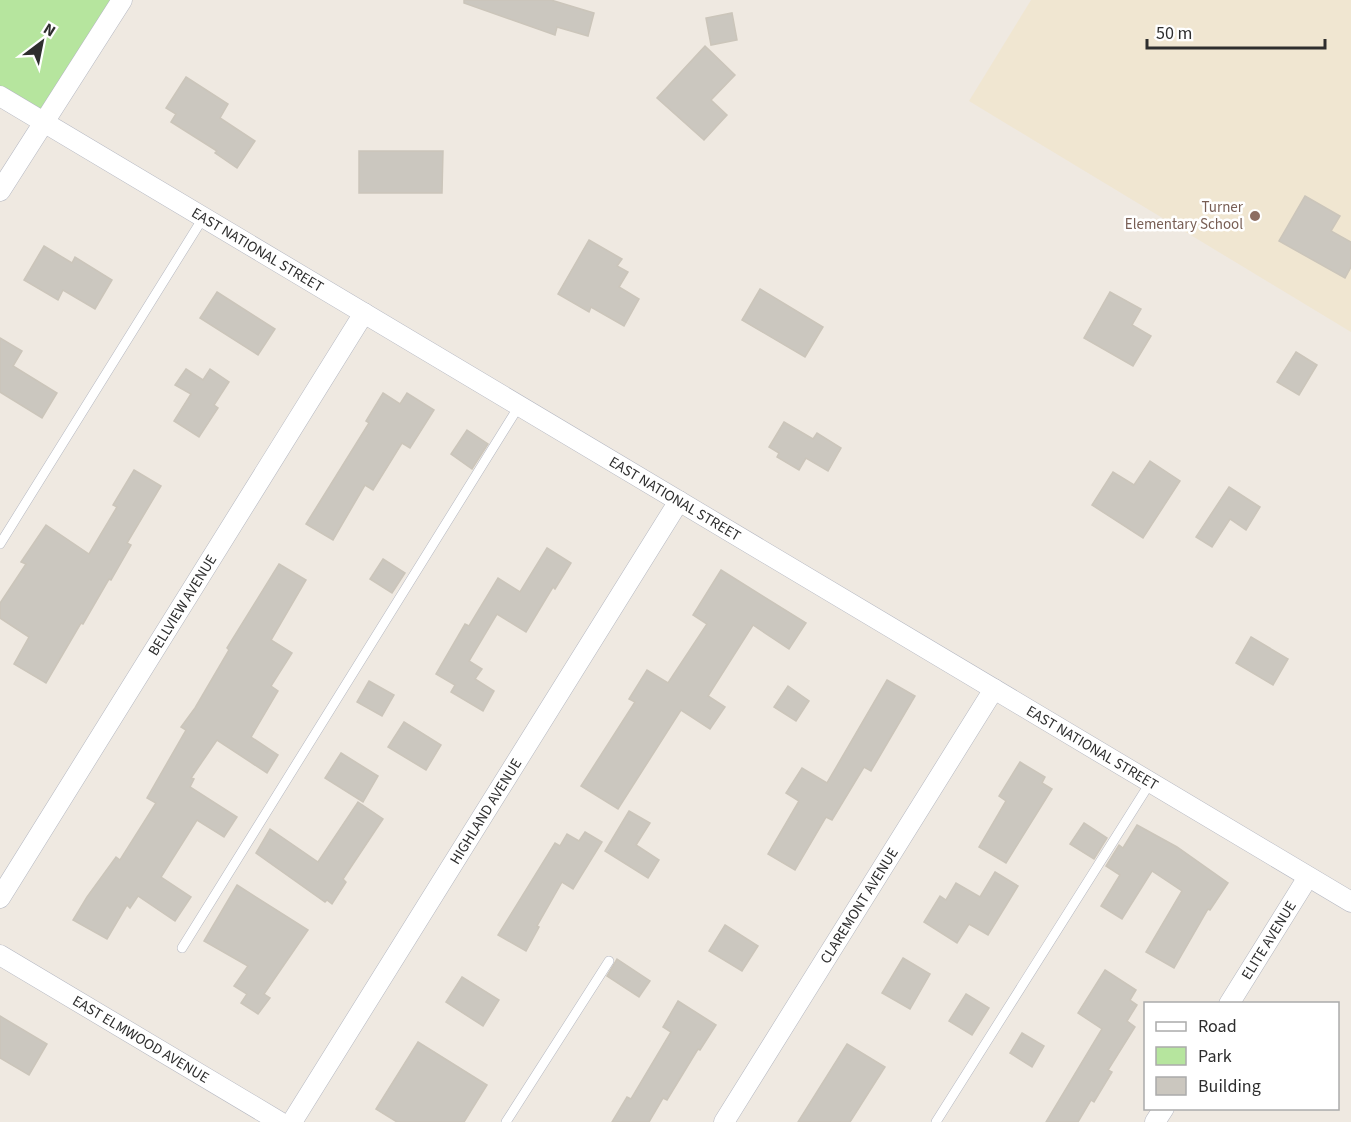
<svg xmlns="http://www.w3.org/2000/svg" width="1351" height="1122" font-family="'Source Sans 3',sans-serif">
<rect width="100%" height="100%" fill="#efe9e1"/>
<path fill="#f0e6d1" d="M1031,0H1351V332L969,101Z"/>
<path fill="#b6e59e" d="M0,0H120L43,122L0,96Z"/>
<g fill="#cbc7bf" stroke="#cbc5ba" stroke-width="1.5">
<path d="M464,0H551L594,13L588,36L557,27L555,35L464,3Z"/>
<path d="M732,13L737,40L711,45L706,18Z"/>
<path d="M705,46L735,75L711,100L727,115L704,140L657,98Z"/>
<path d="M186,77L228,104L220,118L255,141L237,168L215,153L217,151L171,122L176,114L166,108Z"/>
<path d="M359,151H443L442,193H359Z"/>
<path d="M1305,196L1340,216L1331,231L1351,242V267L1345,278L1279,241Z"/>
<path d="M589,240L622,259L617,266L628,272L619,287L639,299L624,326L591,307L589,312L558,294Z"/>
<path d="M44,246L72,263L75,257L112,280L95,309L63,290L58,300L24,280Z"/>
<path d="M760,289L823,327L805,357L742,320Z"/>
<path d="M217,292L275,329L258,355L200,318Z"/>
<path d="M1110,292L1141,309L1132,325L1151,336L1133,366L1084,338Z"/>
<path d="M0,338L22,351L13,366L57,393L42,418L0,392Z"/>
<path d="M1296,352L1317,365L1299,395L1277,382Z"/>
<path d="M186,369L203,380L210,369L229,382L214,405L218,408L199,437L174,421L191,394L175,385Z"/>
<path d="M383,393L400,404L407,393L434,410L410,448L402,443L373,490L365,485L333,540L306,524L369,423L366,421Z"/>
<path d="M784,422L813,439L817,433L841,448L828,471L806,458L799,470L777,457L779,453L769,447Z"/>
<path d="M467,430L488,444L472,469L451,454Z"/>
<path d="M1150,461L1180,481L1143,538L1092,505L1113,472L1134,485Z"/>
<path d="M134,470L161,486L127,543L131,545L111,580L109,579L83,624L81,623L46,683L14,664L29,637L0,618V603L26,564L21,562L46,525L89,554L117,507L113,505Z"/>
<path d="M1229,487L1260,507L1246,530L1230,519L1212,547L1196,537Z"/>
<path d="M547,548L571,563L555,589L553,587L526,632L497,614L469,661L482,669L475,679L494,691L483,711L451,692L455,685L436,674L465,624L469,626L498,578L520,592Z"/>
<path d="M383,559L405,573L392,593L370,579Z"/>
<path d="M279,564L306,580L271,640L292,653L271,686L278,691L251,737L278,755L267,773L217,740L191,778L194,779L190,787L237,817L224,837L197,820L161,877L191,897L175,921L138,896L130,908L127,905L107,939L73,920L87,897L116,857L120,860L156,803L147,798L186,730L181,727L195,708L229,650L227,648Z"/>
<path d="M721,570L806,623L789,649L753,625L708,696L725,707L710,729L681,710L618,809L581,786L635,702L629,699L647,670L668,683L707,624L693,615Z"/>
<path d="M1251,637L1288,659L1273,685L1236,663Z"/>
<path d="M887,680L915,696L871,771L864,767L832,820L826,817L795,870L768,854L799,801L786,793L802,768L827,783Z"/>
<path d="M369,681L394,695L382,716L357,702Z"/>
<path d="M788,686L809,701L796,721L774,707Z"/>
<path d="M404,722L441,745L426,770L388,747Z"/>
<path d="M341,753L378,776L363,802L325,778Z"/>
<path d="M1020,762L1045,777L1042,783L1052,789L1006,863L979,847L1006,801L999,796Z"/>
<path d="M358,802L383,819L343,879L346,882L332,904L327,900L325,902L256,853L270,829L318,862Z"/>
<path d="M629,811L650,823L636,845L659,860L648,878L605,851Z"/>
<path d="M1084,823L1107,838L1094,859L1070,844Z"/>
<path d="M1137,825L1177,847L1228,883L1210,910L1208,909L1174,968L1146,952L1182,891L1152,871L1122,919L1101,906L1120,875L1106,866L1119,845L1123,848Z"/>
<path d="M585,832L602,842L573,889L562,882L537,926L539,927L526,951L498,935L555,843L560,846L567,834L579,841Z"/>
<path d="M995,872L1018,886L988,935L969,924L957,943L924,922L940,896L946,900L956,883L980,897Z"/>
<path d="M237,885L308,930L264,994L270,998L258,1014L241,1003L247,994L234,986L248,966L204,941Z"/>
<path d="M725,925L758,946L742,971L709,951Z"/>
<path d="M903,958L930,974L910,1009L882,993Z"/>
<path d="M617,959L650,981L639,997L607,976Z"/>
<path d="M1105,970L1136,990L1130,1000L1137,1005L1127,1021L1135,1027L1108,1070L1112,1072L1094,1102L1091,1100L1078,1122H1046L1102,1029L1078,1013Z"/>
<path d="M462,977L499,1000L483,1026L446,1002Z"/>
<path d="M966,994L989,1008L972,1035L949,1021Z"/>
<path d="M678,1001L716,1025L700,1050L698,1049L667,1100L663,1098L649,1122H612L627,1097L631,1099L671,1032L663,1027Z"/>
<path d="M0,1016L47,1044L29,1075L0,1058Z"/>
<path d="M1022,1033L1044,1046L1032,1067L1010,1053Z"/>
<path d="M418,1042L487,1085L464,1122H397L376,1109Z"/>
<path d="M847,1044L885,1067L869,1092L850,1122H798Z"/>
</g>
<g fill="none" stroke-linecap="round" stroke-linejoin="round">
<defs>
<g id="lane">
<path d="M0,544L203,218"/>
<path d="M182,948L519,406"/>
<path d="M506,1122L609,961"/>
<path d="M936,1122L1150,783"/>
</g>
<g id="street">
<path id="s1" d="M0,96L1351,902"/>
<path d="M0,191L122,0"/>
<path id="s2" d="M0,898L364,313"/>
<path id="s3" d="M0,955L280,1122"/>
<path id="s4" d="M1229,1004L1308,877"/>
<path id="s5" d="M292,1122L679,501"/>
<path id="s6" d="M724,1122L994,689"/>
<path d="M1155,1122L1164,1108"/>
</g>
</defs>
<use href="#lane" stroke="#b4b7c1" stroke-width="10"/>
<use href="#street" stroke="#b4b7c1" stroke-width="21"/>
<use href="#lane" stroke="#fff" stroke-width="9"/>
<use href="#street" stroke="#fff" stroke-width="20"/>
</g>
<circle fill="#8d6e63" stroke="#fff" stroke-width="2" cx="1255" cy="216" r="6"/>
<g text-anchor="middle" stroke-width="5" stroke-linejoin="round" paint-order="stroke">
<g font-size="15" fill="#785e54" stroke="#fff" text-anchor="end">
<text x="1243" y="212">Turner<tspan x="1243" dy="17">Elementary School</tspan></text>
</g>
<g font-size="15" fill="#2e2e2e" stroke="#fff">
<text dy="5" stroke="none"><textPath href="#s1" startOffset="300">EAST NATIONAL STREET</textPath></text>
<text dy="5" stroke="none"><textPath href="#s1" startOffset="786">EAST NATIONAL STREET</textPath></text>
<text dy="5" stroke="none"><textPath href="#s2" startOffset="345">BELLVIEW AVENUE</textPath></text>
<text dy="5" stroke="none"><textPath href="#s1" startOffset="1272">EAST NATIONAL STREET</textPath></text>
<text dy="5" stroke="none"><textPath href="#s5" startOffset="366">HIGHLAND AVENUE</textPath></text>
<text dy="5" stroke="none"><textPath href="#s6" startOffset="255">CLAREMONT AVENUE</textPath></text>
<text dy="5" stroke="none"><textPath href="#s4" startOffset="75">ELITE AVENUE</textPath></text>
<text dy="5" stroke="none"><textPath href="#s3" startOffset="164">EAST ELMWOOD AVENUE</textPath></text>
</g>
</g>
<rect x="1144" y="1002" width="195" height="108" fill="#ffffff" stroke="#ababab" stroke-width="1.5"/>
<rect x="1156" y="1022" width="30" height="9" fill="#ffffff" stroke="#ababab" stroke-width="1.5"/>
<text x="1198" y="1032" font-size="18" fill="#2e2e2e">Road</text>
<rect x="1156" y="1047" width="30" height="18" fill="#b6e59e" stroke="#ababab" stroke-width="1.5"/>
<text x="1198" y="1062" font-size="18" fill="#2e2e2e">Park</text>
<rect x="1156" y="1077" width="30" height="18" fill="#cbc7bf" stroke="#ababab" stroke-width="1.5"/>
<text x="1198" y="1092" font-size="18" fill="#2e2e2e">Building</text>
<g transform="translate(42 42) rotate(32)" stroke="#ffffff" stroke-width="4.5" paint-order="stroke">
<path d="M0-4.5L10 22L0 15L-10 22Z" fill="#2e2e2e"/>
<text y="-9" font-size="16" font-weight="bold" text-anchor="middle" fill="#2e2e2e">N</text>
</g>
<path d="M1147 39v9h178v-9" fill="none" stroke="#2e2e2e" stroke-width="3"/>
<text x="1156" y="39" font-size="18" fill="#2e2e2e" stroke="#ffffff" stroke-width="4.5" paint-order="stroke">50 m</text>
</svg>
